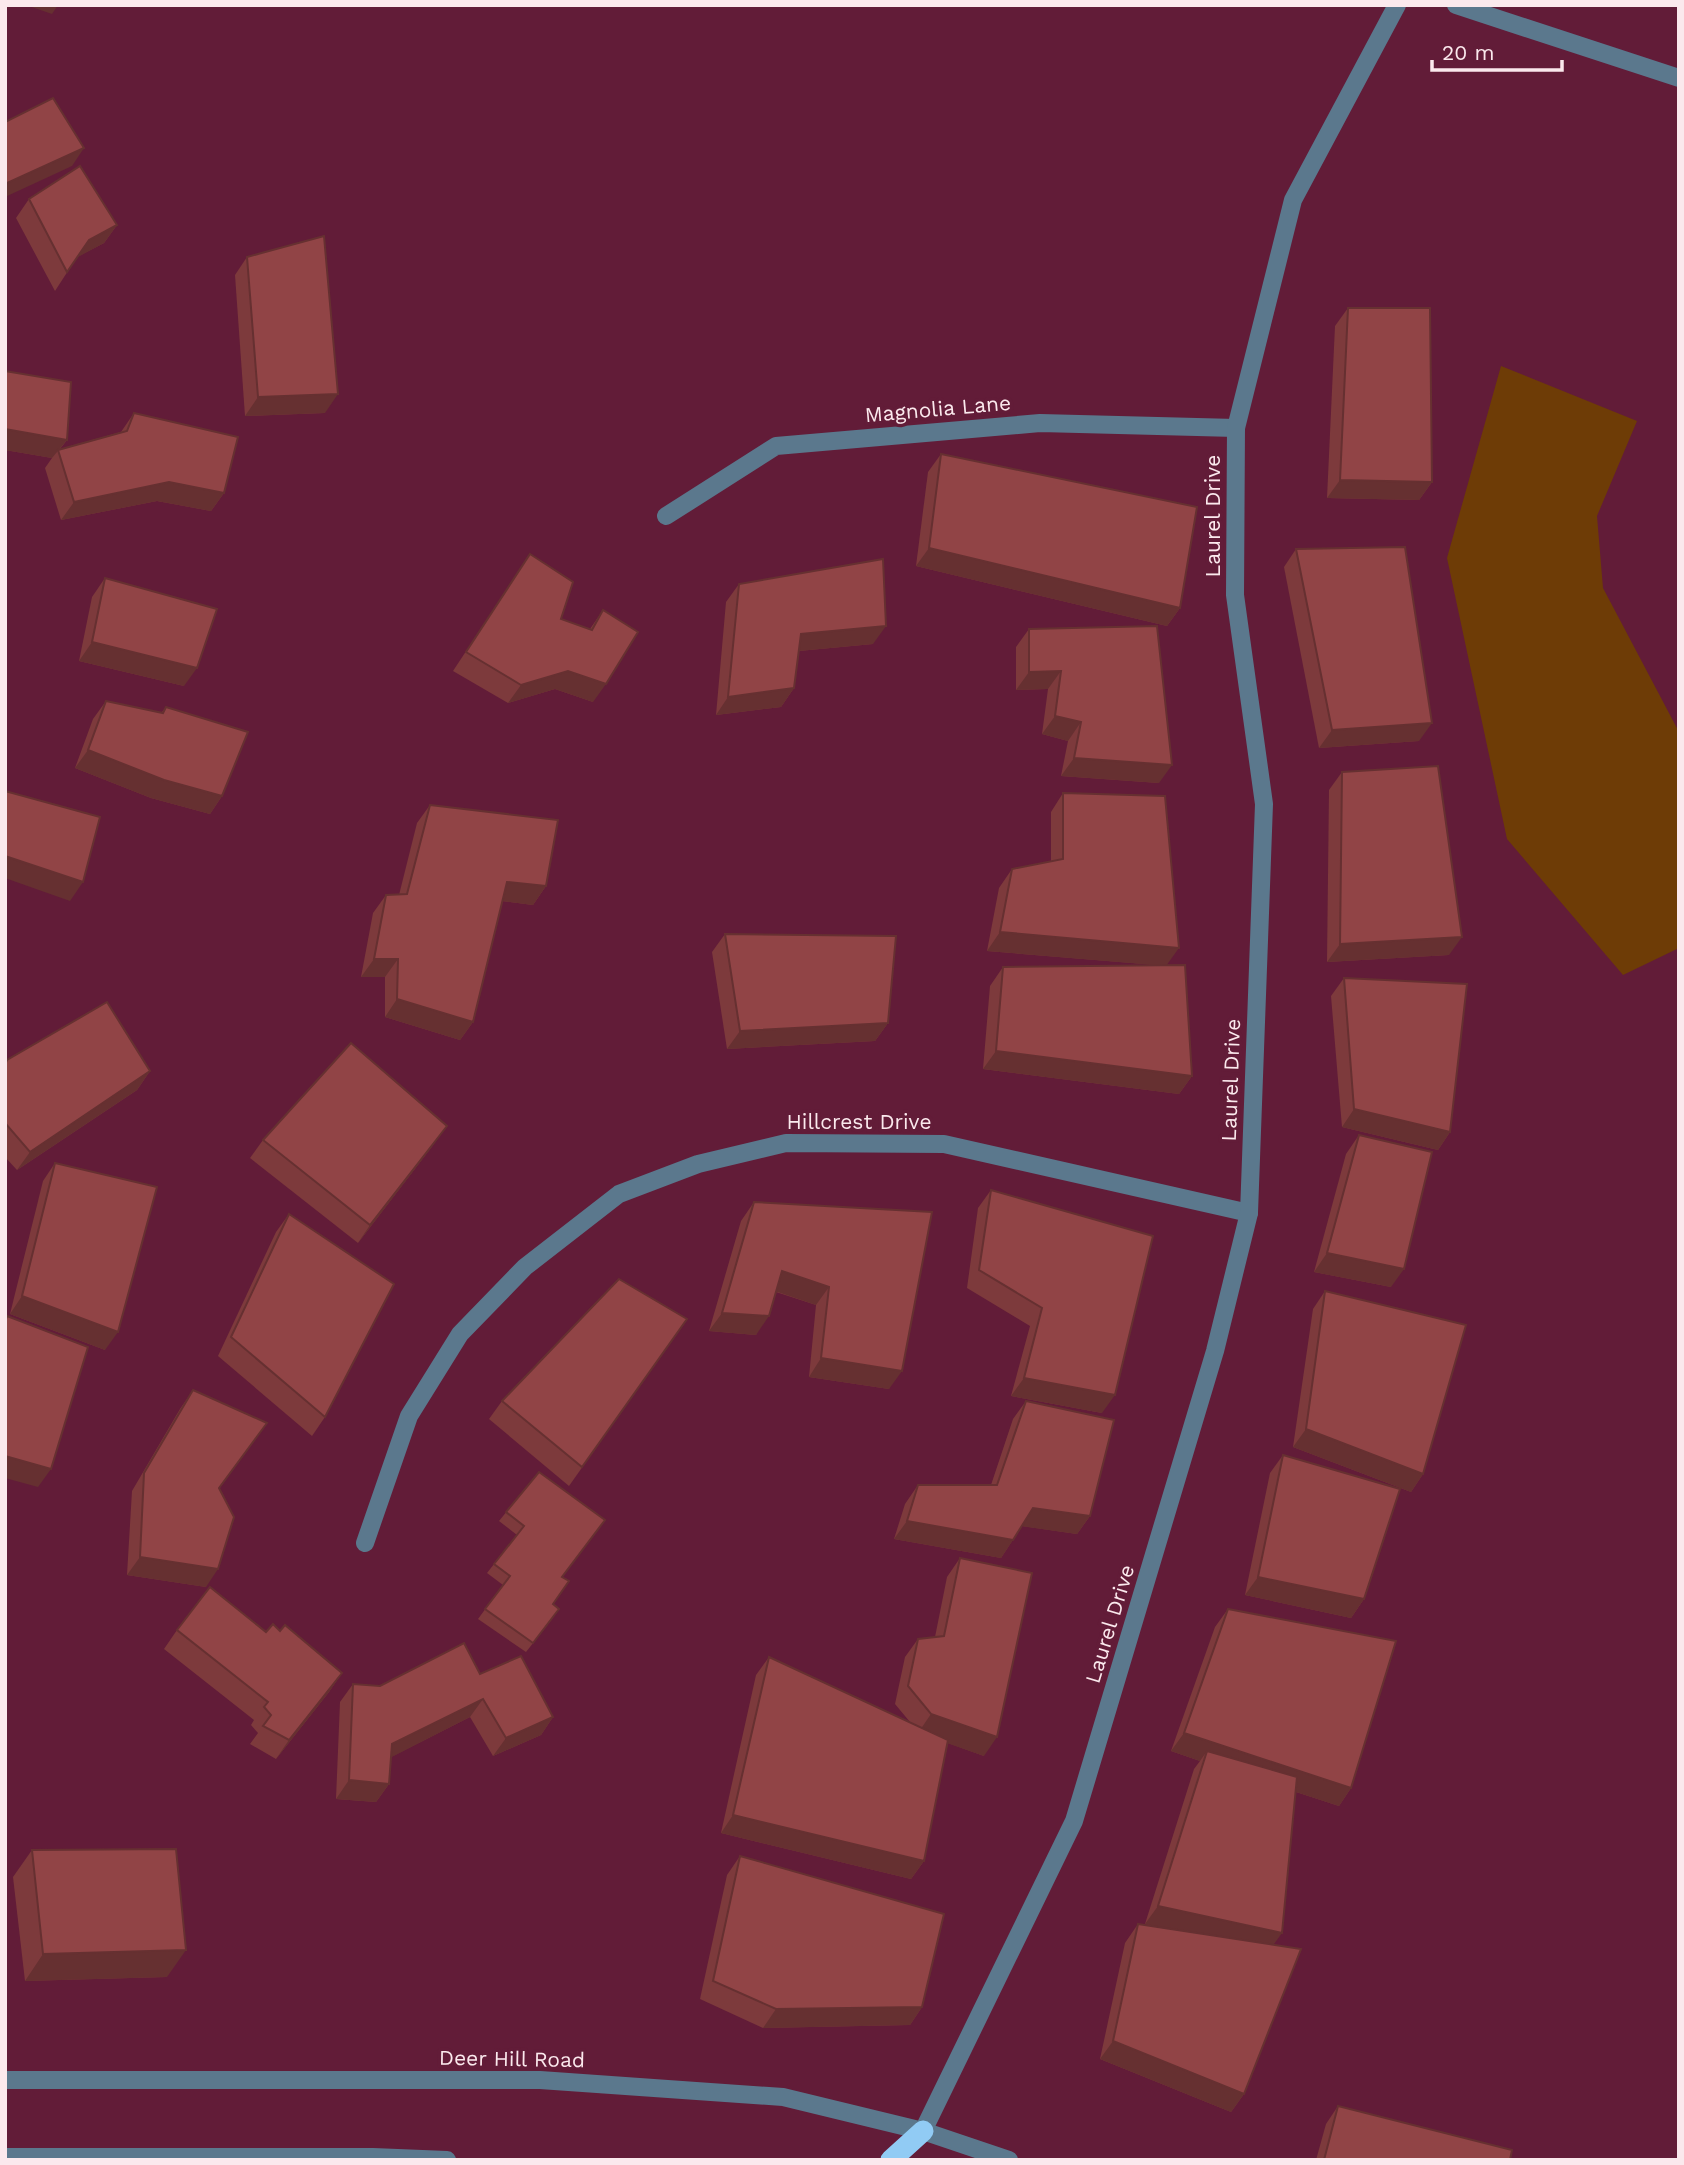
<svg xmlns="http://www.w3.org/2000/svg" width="1684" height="2165" font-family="'Work Sans',sans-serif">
<rect width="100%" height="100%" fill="#621c38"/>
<path fill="#6e3c06" d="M1501,366L1637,421L1597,516L1603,588L1679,732V948L1623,975L1507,839L1447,558Z"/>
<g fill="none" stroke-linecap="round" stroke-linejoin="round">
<g stroke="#5b788d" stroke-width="18">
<path d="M1456,5L1679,78"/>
<path d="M666,516L776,446L1040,423L1236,428"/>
<path d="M365,1543L409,1416L460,1334L525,1267L619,1194L698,1164L786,1143L944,1144L1249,1213"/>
<path d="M5,2080H540L783,2097L923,2131L1009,2160"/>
<path d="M923,2131L1074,1821L1215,1351L1249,1213L1264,804L1235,595L1236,428L1293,200L1397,5"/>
<path d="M5,2157H373L447,2160"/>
</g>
<path stroke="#91cbf4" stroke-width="21" d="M891,2160L923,2131"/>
</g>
<g fill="#7d3a3c">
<path d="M29,199L117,225L104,243L77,257L55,291L16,218Z"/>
<path d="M247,257L325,413L245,416L235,275Z"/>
<path d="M1348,308L1432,482L1419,500L1327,498L1335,326Z"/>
<path d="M134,413L224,493L211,511L157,501L61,520L45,468L52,458L5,450L67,440L60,449L121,432Z"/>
<path d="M941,454L1180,608L1167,626L916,566L928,472Z"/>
<path d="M1296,549L1419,741L1319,748L1284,567Z"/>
<path d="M530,554L561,619L590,629L603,610L593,702L555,689L508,703L453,671Z"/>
<path d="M105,578L184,686L79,661L92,597Z"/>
<path d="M739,584L873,644L799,651L794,688L781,707L716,715L726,602Z"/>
<path d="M1029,629L1159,783L1061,776L1068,741L1042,734L1048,689L1016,690V647Z"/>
<path d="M106,701L161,713L166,707L222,796L210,814L151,798L75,768L93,719Z"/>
<path d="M1342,772L1449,955L1327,962L1329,790Z"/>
<path d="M1063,793L1167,965L1192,1076L1179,1094L983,1069L990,986L1003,967L1157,965L987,951L999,888L1012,869L1051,861V812Z"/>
<path d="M430,805L546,886L533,905L502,901L473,1022L460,1040L385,1017V977H361L373,913L386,895H399L417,823Z"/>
<path d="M725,934L888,1023L875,1041L727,1049L712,952Z"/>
<path d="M1344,978L1450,1132L1438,1150L1342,1127L1331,996Z"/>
<path d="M7,1060L150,1071L137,1090L17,1170L5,1157V1062Z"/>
<path d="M1359,1135L1391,1287L1314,1272L1346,1154Z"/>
<path d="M263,1140L434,1144L358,1243L250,1158Z"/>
<path d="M55,1163L105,1350L10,1314L43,1181Z"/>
<path d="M991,1190L1102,1413L1011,1396L1030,1326L967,1288L978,1208Z"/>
<path d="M754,1202L932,1212L889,1389L809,1377L816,1305L776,1292L756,1335L709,1331L741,1221Z"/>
<path d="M289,1214L325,1417L312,1436L218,1356L276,1232Z"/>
<path d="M1325,1291L1423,1474L1411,1492L1293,1447L1313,1309Z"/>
<path d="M687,1319L569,1486L489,1419L502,1401Z"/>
<path d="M193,1390L254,1441L219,1489L206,1587L127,1575L132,1491L180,1409Z"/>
<path d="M1026,1401L1090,1516L1077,1534L1022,1526L1001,1558L894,1539L905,1504L918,1485H991L1013,1419Z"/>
<path d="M1283,1455L1364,1599L1351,1618L1245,1595L1270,1473Z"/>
<path d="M539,1472L563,1577L553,1604V1618L526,1652L478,1619L503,1585L487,1573L517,1535L499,1521Z"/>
<path d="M960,1558L984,1756L948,1743L924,1861L911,1879L721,1833L756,1675L769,1657L910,1722L895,1704L905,1657L918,1639L935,1637L947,1577Z"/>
<path d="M1228,1609L1351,1788L1339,1806L1296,1792L1244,2094L1231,2112L1100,2059L1125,1943L1138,1924L1166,1929L1145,1924L1194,1769L1200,1761L1171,1751L1215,1627Z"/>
<path d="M177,1630L280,1631L342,1673L329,1692L276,1759L250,1744L258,1733L251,1725L254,1720L164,1649Z"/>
<path d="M480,1674L553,1717L541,1735L493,1756L470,1717L391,1757L389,1784L376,1802L336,1799L340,1702L353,1684L380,1686Z"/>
<path d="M32,1850L167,1977L25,1981L13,1877Z"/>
<path d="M740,1856L922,2007L910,2025L763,2028L700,1999L727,1875Z"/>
<path d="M1338,2106L1510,2160H1316L1326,2124Z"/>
</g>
<g fill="#663031">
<path d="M26,5H58L52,14Z"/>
<path d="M84,148L72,166L5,197V184Z"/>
<path d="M117,225L104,243L76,258L89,240Z"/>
<path d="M338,394L325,413L245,416L258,397Z"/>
<path d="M5,429L67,440L52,458L5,450Z"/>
<path d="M1340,480L1432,482L1419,500L1327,498Z"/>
<path d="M169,482L224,493L211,511L157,501L61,520L74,502Z"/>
<path d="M929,548L1180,608L1167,626L916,566Z"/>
<path d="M886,626L873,644L788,652L801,634Z"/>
<path d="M92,642L197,668L184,686L79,661Z"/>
<path d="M568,671L606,684L593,702L555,689L508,703L521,685Z"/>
<path d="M1061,671L1048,689L1016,690L1029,672Z"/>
<path d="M794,688L781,707L716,715L728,697Z"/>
<path d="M1055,716L1081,722L1068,741L1042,734Z"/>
<path d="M1432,723L1419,741L1319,748L1332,730Z"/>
<path d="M88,750L222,796L210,814L151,798L75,768Z"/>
<path d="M1074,758L1172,765L1159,783L1061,776Z"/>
<path d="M5,856L83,882L70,901L5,878Z"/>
<path d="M507,882L546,886L533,905L494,900Z"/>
<path d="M1000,932L1179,948L1166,966L987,951Z"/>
<path d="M1462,937L1449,955L1327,962L1340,944Z"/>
<path d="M374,959H398L385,977H361Z"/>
<path d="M397,999L473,1022L460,1040L385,1017Z"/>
<path d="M888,1023L875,1041L727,1049L740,1031Z"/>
<path d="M996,1051L1192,1076L1179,1094L983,1069Z"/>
<path d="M150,1071L137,1090L17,1170L30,1152Z"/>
<path d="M1354,1109L1450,1132L1438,1150L1342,1127Z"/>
<path d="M447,1126L434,1144L358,1243L370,1225Z"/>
<path d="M1327,1253L1404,1269L1391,1287L1314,1272Z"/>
<path d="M782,1271L829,1287L816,1305L769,1289Z"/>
<path d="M22,1296L118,1332L105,1350L10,1314Z"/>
<path d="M722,1313L769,1316L756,1335L709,1331Z"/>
<path d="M821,1358L902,1371L889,1389L809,1377Z"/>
<path d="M1024,1378L1115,1395L1102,1413L1011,1396Z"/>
<path d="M1306,1429L1423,1474L1411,1492L1293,1447Z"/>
<path d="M5,1456L51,1469L38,1487L5,1478Z"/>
<path d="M1033,1508L1090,1516L1077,1534L1020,1526Z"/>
<path d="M907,1521L1013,1540L1001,1558L894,1539Z"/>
<path d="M140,1557L218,1569L206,1587L127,1575Z"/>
<path d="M1258,1577L1364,1599L1351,1618L1245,1595Z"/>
<path d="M342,1673L329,1692L276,1759L289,1740Z"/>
<path d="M483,1699L470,1717L380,1763L392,1744Z"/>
<path d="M931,1714L997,1737L984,1756L918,1733Z"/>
<path d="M553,1717L541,1735L493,1756L506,1738Z"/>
<path d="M1184,1733L1351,1788L1339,1806L1204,1762L1207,1751L1200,1761L1171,1751Z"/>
<path d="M349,1780L389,1784L376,1802L336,1799Z"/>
<path d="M733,1815L924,1861L911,1879L721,1833Z"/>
<path d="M1158,1906L1282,1933L1269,1951L1145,1924Z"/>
<path d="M186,1950L167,1977L25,1981L43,1954Z"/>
<path d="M922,2007L910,2025L763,2028L776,2009Z"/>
<path d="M1113,2041L1244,2094L1231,2112L1100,2059Z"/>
</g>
<g fill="#914446" stroke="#663031" stroke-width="2">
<path d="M53,98L84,148L5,184V122Z"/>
<path d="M80,166L117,225L89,240L67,272L29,199Z"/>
<path d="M324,236L338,394L258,397L247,257Z"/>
<path d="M1348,308H1430L1432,482L1340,480Z"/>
<path d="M5,371L71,382L67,440L5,429Z"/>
<path d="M134,413L238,437L224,493L169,482L74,502L58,450L127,431Z"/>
<path d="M941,454L1197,507L1180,608L929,548Z"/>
<path d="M1405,547L1432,723L1332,730L1296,549Z"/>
<path d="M530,554L573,582L561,619L592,630L603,610L638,632L606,684L568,671L521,685L466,652Z"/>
<path d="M883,559L886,626L801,634L794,688L728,697L739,584Z"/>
<path d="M105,578L217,609L197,668L92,642Z"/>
<path d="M1157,626L1172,765L1074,758L1081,722L1055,716L1061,671L1029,672V629Z"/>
<path d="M106,701L163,713L166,707L248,732L222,796L164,780L88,750Z"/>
<path d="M1438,766L1462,937L1340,944L1342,772Z"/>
<path d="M5,791L100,817L83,882L5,856Z"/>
<path d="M1063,793L1165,796L1179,948L1000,932L1012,869L1063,859Z"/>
<path d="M430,805L558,820L546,886L507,882L473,1022L397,999L398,959H374L386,895L407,894Z"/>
<path d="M725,934L896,936L888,1023L740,1031Z"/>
<path d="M1185,965L1192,1076L996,1051L1003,967Z"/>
<path d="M1344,978L1467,984L1450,1132L1354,1109Z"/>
<path d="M107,1002L150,1071L30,1152L5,1123V1065L7,1060Z"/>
<path d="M351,1043L447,1126L370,1225L263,1140Z"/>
<path d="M1359,1135L1432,1152L1404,1269L1327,1253Z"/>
<path d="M55,1163L157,1187L118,1332L22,1296Z"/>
<path d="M991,1190L1153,1236L1115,1395L1024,1378L1042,1308L979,1270Z"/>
<path d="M754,1202L932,1212L902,1371L821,1358L829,1287L782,1271L769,1316L722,1313Z"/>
<path d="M289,1214L394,1284L325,1417L231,1337Z"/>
<path d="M619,1279L687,1319L582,1467L502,1401Z"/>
<path d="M1325,1291L1466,1325L1423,1474L1306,1429Z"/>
<path d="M7,1316L88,1347L51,1469L5,1456V1322Z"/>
<path d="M193,1390L267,1423L219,1488L234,1517L218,1569L140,1557L144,1473Z"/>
<path d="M1026,1401L1114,1420L1090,1516L1033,1508L1013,1540L907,1521L918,1485H997Z"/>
<path d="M1283,1455L1400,1489L1364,1599L1258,1577Z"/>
<path d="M539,1472L605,1520L562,1577L569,1581L553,1604L559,1609L533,1643L485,1609L510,1576L494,1564L524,1526L506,1512Z"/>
<path d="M960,1558L1032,1573L997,1737L931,1714L908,1686L918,1639L944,1636Z"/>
<path d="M210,1587L266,1632L273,1624L280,1631L285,1625L342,1673L289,1740L263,1726L271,1715L264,1707L268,1702L177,1630Z"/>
<path d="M1228,1609L1396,1641L1351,1788L1184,1733Z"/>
<path d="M464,1643L480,1674L521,1656L553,1717L506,1738L483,1699L392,1744L389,1784L349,1780L353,1684L380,1686Z"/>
<path d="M769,1657L948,1740L924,1861L733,1815Z"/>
<path d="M1207,1751L1297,1777L1282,1933L1158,1906Z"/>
<path d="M176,1849L186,1950L43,1954L32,1850Z"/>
<path d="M740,1856L944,1914L922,2007L776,2009L713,1981Z"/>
<path d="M1138,1924L1301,1949L1244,2094L1113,2041Z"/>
<path d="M1338,2106L1512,2150L1510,2160H1324Z"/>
</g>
<g text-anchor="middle" stroke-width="7" stroke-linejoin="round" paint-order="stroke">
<g font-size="21" fill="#fbe9ed" stroke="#621c38">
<text transform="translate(938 409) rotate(-5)" y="7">Magnolia Lane</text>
<text transform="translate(1213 516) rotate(-90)" y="7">Laurel Drive</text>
<text transform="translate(1231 1080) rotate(-88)" y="7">Laurel Drive</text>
<text x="859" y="1129">Hillcrest Drive</text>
<text transform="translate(1110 1624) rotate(-73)" y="7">Laurel Drive</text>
<text transform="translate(512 2059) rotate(1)" y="7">Deer Hill Road</text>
</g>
</g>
<rect width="1684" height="2165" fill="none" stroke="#fbe9ed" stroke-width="14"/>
<path d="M1432 60v10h130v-10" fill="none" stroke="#fbe9ed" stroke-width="3.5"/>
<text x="1442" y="60" font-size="21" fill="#fbe9ed" stroke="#621c38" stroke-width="5" paint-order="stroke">20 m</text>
</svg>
